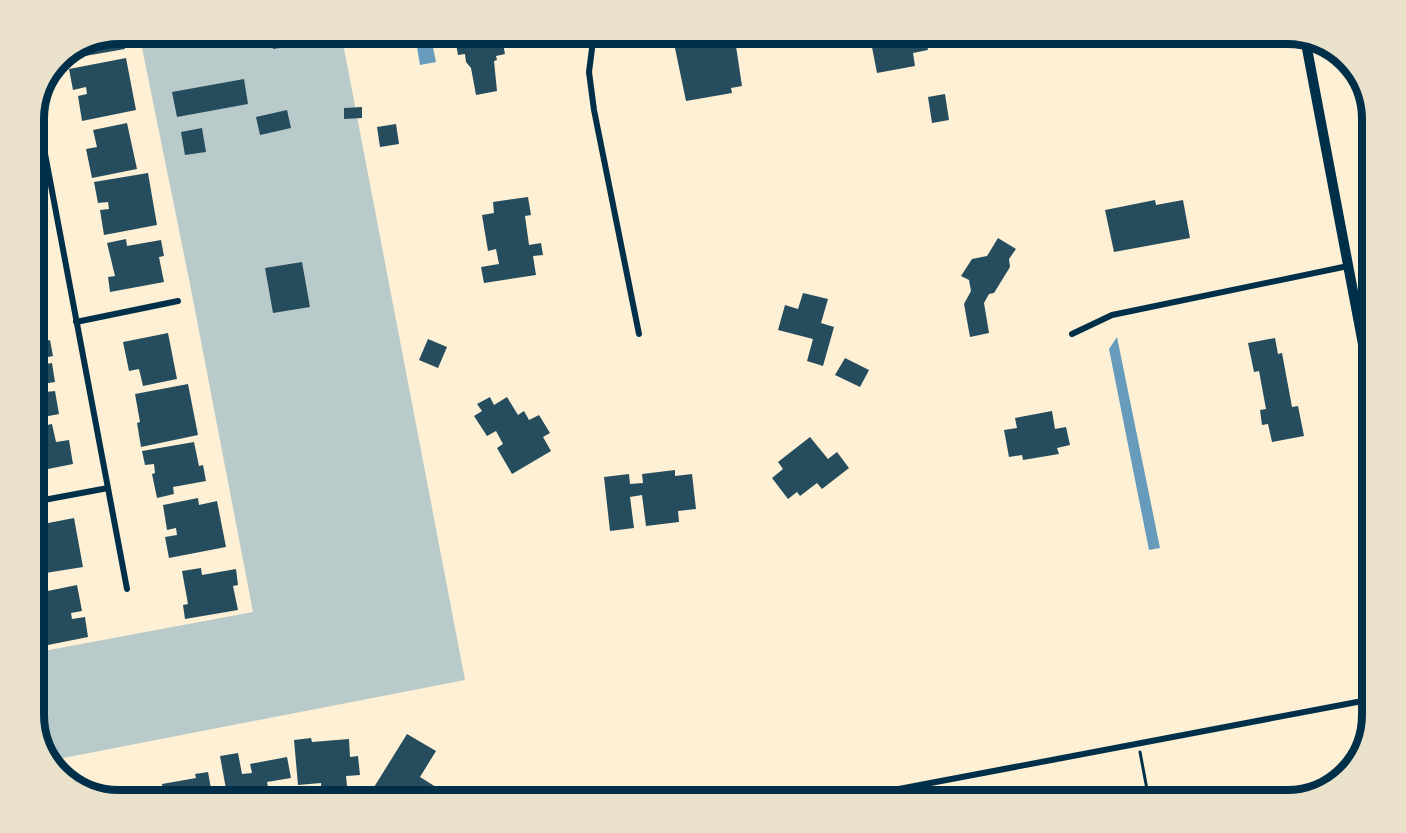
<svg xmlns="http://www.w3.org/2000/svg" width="1406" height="833" font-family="'Nunito Sans',sans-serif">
<rect width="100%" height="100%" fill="#fdf0d5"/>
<path fill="#b9caca" d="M139,33H341L465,680L48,761L45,758L33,720V653L253,612L190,284Z"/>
<g fill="#669bbc">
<path d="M430,33L436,62L420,65L415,35Z"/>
<path d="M1117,337L1160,548L1149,550L1109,349Z"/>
</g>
<g fill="#264d5e">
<path d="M118,33H123L125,49L68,59L67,54Z"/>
<path d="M270,33H317L319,42L273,49Z"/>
<path d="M454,33H503L504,38L500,39L501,43H503L505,54L496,56L497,60L494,61L497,91L476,95L471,68L466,62L465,54L458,55Z"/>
<path d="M688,33H734L742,86L731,88L732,93L686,101L675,48L690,46Z"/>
<path d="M920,33H925L928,50L913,53L915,66L877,73L871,42Z"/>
<path d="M1068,33H1097V34L1069,39Z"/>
<path d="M1243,33H1258V34L1244,37Z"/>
<path d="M126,58L136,110L82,121L78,96L87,94L86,87L73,90L69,69Z"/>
<path d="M244,79L248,104L177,117L172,92Z"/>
<path d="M945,94L949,120L932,123L928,97Z"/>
<path d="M362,107V118L344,119V108Z"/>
<path d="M287,110L291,128L260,135L256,117Z"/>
<path d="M127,123L137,169L92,178L86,149L97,147L93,130Z"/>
<path d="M396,124L399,144L380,147L377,127Z"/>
<path d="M202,128L206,152L185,155L181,132Z"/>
<path d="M148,173L157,225L104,235L100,210L109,209L108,202L98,203L94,182Z"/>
<path d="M528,197L531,215L525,216L529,245L541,243L543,255L533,256L536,275L484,283L481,267L499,264L496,249L488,251L482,215L494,213L493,202Z"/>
<path d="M1155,200L1156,205L1183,200L1190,238L1114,252L1105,210Z"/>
<path d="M998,238L1016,249L1009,259L1010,267L994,293L989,294L984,303L989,333L970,337L964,304L971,291L969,280L961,276L972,259L987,256Z"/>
<path d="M126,239L127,246L161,240L164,256L159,257L164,282L110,292L108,277L115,276L107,243Z"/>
<path d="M302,262L310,307L273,313L265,268Z"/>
<path d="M33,280L39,301L33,302Z"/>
<path d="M803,293L828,299L821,323L834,327L823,366L807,361L813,339L778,330L785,305L798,309Z"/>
<path d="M39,309L43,334H40L42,342L50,340L53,356L33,360V310Z"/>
<path d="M168,333L177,379L143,386L139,369L129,371L123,342Z"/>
<path d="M1275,338L1278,354L1282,353L1292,407L1298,406L1304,436L1272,442L1268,424L1262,425L1260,410L1266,409L1259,371L1254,372L1248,343Z"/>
<path d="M428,339L447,347L438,368L419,360Z"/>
<path d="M845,358L869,370L860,387L835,375Z"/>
<path d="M52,363L55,382L43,384L45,392L55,391L59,414L33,419V366Z"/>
<path d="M188,384L198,435L141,447L137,423L140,422L135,394Z"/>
<path d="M490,397L494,405L507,397L518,415L524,411L529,420L539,415L550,433L543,437L551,451L512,474L497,448L503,444L496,431L487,436L474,416L482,411L477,404Z"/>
<path d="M1052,411L1055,429L1066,427L1070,445L1057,448L1059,454L1023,460L1022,455L1009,457L1004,430L1017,428L1015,418Z"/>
<path d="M52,424L56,442L69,440L73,464L33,472V428Z"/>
<path d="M810,437L828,459L837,452L849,468L822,489L817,483L800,496L797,492L788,499L772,478L783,469L778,462Z"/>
<path d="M194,442L199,466L203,465L206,481L173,487L174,494L157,498L152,474L155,473L154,464L145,465L142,451Z"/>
<path d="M675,470V476L692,474L696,509L678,511L679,522L646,526L642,495L630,497L634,528L610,531L604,477L629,474L630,484L643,483L642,474Z"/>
<path d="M198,498L199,505L217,501L226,547L169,558L165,537L177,535L176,528L167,530L163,505Z"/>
<path d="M74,518L83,567L33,575V526Z"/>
<path d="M201,568L202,575L236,569L238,585L233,586L238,610L185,619L183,605L188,604L182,571Z"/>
<path d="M77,585L82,611L71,613L72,619L85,617L88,637L33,648V594Z"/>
<path d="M407,734L436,751L420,777L436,787L428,800H384L371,792Z"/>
<path d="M311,738L312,742L349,739L350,757L358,756L360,775L346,776L348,796L322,798L321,783L298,785L294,740Z"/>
<path d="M238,753L242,774L252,773L250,764L287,757L291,778L267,782L271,800H228L220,756Z"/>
<path d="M208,772L213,800H165L162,784L196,778L195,774Z"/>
<path d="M124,789L126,798L140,795L141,800H118L98,795Z"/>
<path d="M1268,790L1270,800H1218L1223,797Z"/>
</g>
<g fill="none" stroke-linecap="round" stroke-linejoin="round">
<path stroke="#003049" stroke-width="3" d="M1140,752L1149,800"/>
<g stroke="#003049" stroke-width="6">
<path d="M594,33L589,72L594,110L639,334"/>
<path d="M36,106L127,589"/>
<path d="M76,322L178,301"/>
<path d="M1072,334L1112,315L1348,266"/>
<path d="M1362,334L1373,332"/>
<path d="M33,502L108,488"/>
<path d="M841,800L1373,699"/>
</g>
<path stroke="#003049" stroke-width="10" d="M1305,38L1373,397"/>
</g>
<path d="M0 0H1406V833H0ZM119 44H1287A75 75 0 0 1 1362 119V715A75 75 0 0 1 1287 790H119A75 75 0 0 1 44 715V119A75 75 0 0 1 119 44Z" fill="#e9e1ca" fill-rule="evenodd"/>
<path fill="none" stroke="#003049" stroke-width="8" d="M119 44H1287A75 75 0 0 1 1362 119V715A75 75 0 0 1 1287 790H119A75 75 0 0 1 44 715V119A75 75 0 0 1 119 44Z"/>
</svg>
